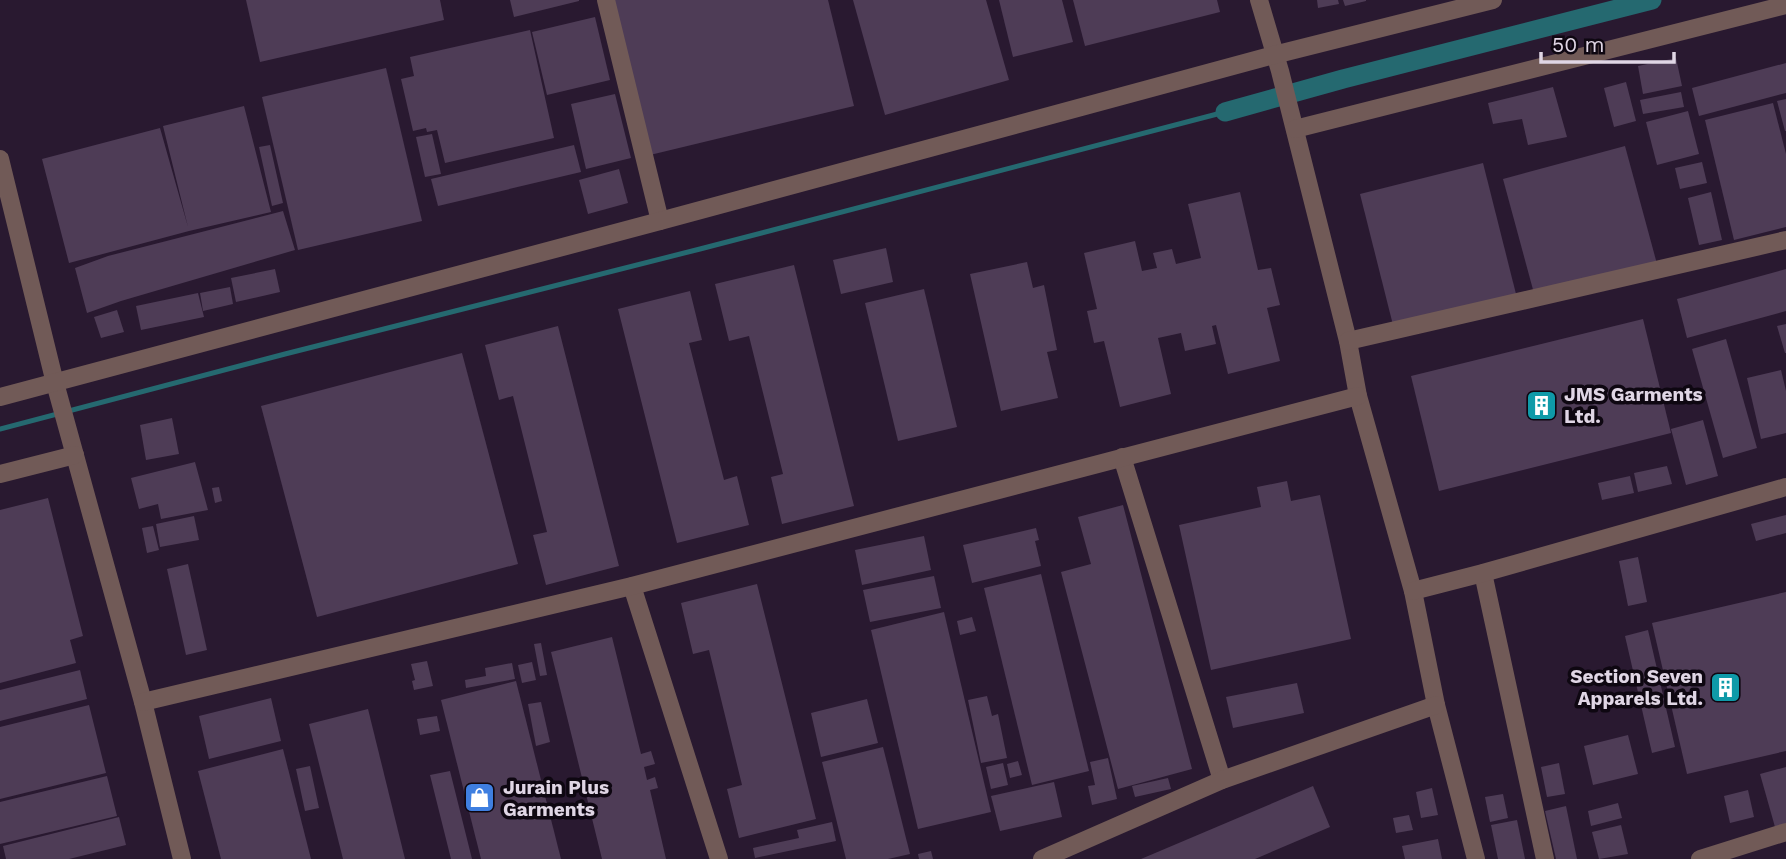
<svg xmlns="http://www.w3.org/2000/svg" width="1786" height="859" font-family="'Work Sans',sans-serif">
<rect width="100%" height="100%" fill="#291930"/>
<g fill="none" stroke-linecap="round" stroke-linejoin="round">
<path stroke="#256970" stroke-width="5" d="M0,429L285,354L700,249L1225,112"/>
<path stroke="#256970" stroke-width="19" d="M1225,112L1343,79L1652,0"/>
</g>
<g fill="#4e3c56">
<path d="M246,0H440L444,20L260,62Z"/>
<path d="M510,0H579V1L514,17Z"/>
<path d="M613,0H828L854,106L650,155Z"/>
<path d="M853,0H986L1009,80L885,115Z"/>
<path d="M999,0H1062L1073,42L1013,57Z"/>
<path d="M1073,0H1217L1220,12L1085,46Z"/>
<path d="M1317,0H1338L1339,4L1318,8Z"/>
<path d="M1343,0H1366V1L1345,6Z"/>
<path d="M595,17L610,80L547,95L532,32Z"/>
<path d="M530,30L554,138L445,163L437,130L427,132L426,128L413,131L401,79L414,76L410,57Z"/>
<path d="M1676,58L1682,86L1643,94L1638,66Z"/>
<path d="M1786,63V93L1699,116L1692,88Z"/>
<path d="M386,68L422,221L298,250L262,97Z"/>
<path d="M1626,82L1636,121L1614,127L1604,88Z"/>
<path d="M1553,87L1567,137L1528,145L1522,119L1493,124L1488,103Z"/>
<path d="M1681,92L1684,107L1643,114L1640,100Z"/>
<path d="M615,94L631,158L586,169L571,104Z"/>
<path d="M1786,99V131H1785L1777,101Z"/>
<path d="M1773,103L1786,154V227L1734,240L1705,120Z"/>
<path d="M244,106L271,212L189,231L69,263L42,159L160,128L188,227L163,126Z"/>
<path d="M1688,111L1699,154L1657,165L1646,122Z"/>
<path d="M432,134L441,174L425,177L416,137Z"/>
<path d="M270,145L283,203L272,206L259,147Z"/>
<path d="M574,145L581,172L438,206L431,179Z"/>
<path d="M1625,146L1657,264L1535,297L1503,179Z"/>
<path d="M1702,162L1707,183L1680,189L1675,168Z"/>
<path d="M1483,163L1517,298L1394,329L1360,194Z"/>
<path d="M619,169L628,203L588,214L579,180Z"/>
<path d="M1240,192L1258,270L1271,268L1280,305L1267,308L1280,361L1228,374L1216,325L1212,326L1216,344L1185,351L1181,333L1158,338L1171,394L1120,407L1104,341L1094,343L1087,311L1097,309L1084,253L1135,241L1142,271L1157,268L1153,253L1172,249L1176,264L1201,258L1188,204Z"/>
<path d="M1711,192L1722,240L1699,245L1688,198Z"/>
<path d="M283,211L295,250L121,301L87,313L75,268L108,256Z"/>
<path d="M886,248L893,282L841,294L833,260Z"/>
<path d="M1027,262L1033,288L1044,285L1057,350L1047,352L1058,398L1001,411L970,274Z"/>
<path d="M794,265L854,506L782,524L771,477L783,474L749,336L729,341L715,284Z"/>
<path d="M275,269L280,292L236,302L231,278Z"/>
<path d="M1786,269V311L1687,338L1677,299Z"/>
<path d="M230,287L233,304L203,311L200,293Z"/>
<path d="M924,289L957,427L898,441L865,303Z"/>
<path d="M690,291L702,340L689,343L724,480L737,476L749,525L677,543L618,309Z"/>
<path d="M198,293L204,317L141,330L136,306Z"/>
<path d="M117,310L124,332L101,338L94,317Z"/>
<path d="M1643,319L1671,433L1439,491L1411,376Z"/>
<path d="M1786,324V353H1785L1777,326Z"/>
<path d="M558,326L619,566L546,585L533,535L547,532L513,396L499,400L485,345Z"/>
<path d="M1726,339L1757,448L1723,458L1692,349Z"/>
<path d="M462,353L518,564L317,617L261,406Z"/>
<path d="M1781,370L1786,391V433L1761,439L1747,378Z"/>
<path d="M172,418L179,454L146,460L140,425Z"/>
<path d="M1703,420L1718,476L1686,485L1671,429Z"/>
<path d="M195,462L208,510L161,519L158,504L139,509L131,478Z"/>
<path d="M1667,466L1672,484L1638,492L1634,473Z"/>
<path d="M1630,476L1634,493L1602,500L1598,483Z"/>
<path d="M1287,481L1291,501L1320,495L1351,639L1211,670L1179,525L1261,507L1257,487Z"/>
<path d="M219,487L222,501L215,503L212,488Z"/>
<path d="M48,498L83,636L70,640L76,663L0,683V510Z"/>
<path d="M1123,505L1192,769L1118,789L1061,572L1091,564L1078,517Z"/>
<path d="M1786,515V533L1756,541L1751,524Z"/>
<path d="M194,516L199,540L160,547L156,524Z"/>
<path d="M153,526L159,550L147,553L142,528Z"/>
<path d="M1036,528L1039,540L1035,541L1041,566L972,583L963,545Z"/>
<path d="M924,536L931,570L862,585L855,550Z"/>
<path d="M1638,557L1647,602L1628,606L1619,561Z"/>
<path d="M188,564L207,650L186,655L167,569Z"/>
<path d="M1041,574L1089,771L1032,785L984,588Z"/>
<path d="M934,576L941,608L870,622L863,590Z"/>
<path d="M757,584L816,819L739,838L727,789L742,785L709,650L693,654L681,603Z"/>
<path d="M1786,592V751L1687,774L1652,623Z"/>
<path d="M944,612L991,812L918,829L871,630Z"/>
<path d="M972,617L976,631L960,635L957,621Z"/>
<path d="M1648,630L1675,747L1652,753L1625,636Z"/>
<path d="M612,637L641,754L651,751L655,764L644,767L647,780L655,777L658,788L650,790L666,859H602L551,652Z"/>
<path d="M541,643L547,675L540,676L534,644Z"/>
<path d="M427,661L433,686L414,690L412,681L415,680L411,664Z"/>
<path d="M532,662L536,680L522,683L518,665Z"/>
<path d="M512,663L515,679L466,688L465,680L486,676L485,668Z"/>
<path d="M80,670L87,699L0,721V690Z"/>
<path d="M516,681L561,859H481L441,700Z"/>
<path d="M1297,683L1304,713L1233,728L1226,697Z"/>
<path d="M987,696L992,716L998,714L1007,758L981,763L968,700Z"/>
<path d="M271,698L281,741L209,759L199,716Z"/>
<path d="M867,699L878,743L821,757L811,713Z"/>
<path d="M541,702L550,742L536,746L528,704Z"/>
<path d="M89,705L106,773L0,799V727Z"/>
<path d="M368,709L405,859H343L309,724Z"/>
<path d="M437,716L440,731L420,735L417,719Z"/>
<path d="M1628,735L1638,774L1593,785L1584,746Z"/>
<path d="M883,747L910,854L888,859H846L822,762Z"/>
<path d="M283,749L311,859H221L198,771Z"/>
<path d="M1108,758L1117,799L1092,805L1088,786L1095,785L1090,762Z"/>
<path d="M1018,761L1022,775L1010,778L1007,764Z"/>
<path d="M1003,763L1008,785L991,789L986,767Z"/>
<path d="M1559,763L1565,794L1547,797L1541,767Z"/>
<path d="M310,766L319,808L305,811L296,769Z"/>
<path d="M1786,767V824L1775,827L1760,774Z"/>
<path d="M450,771L472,859H451L430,775Z"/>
<path d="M107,776L117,816L0,844V802Z"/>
<path d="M1168,778L1171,789L1135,797L1132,786Z"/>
<path d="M1054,782L1062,817L1000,831L991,796Z"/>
<path d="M1313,786L1330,827L1255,859H1141Z"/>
<path d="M1432,788L1438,815L1421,818L1416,792Z"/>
<path d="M1748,790L1754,817L1730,823L1724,796Z"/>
<path d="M1503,794L1508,818L1490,822L1485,797Z"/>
<path d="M1618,803L1622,818L1591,826L1588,811Z"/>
<path d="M1566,806L1577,859H1556L1545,811Z"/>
<path d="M1409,815L1413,830L1396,833L1393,818Z"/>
<path d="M119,817L126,845L69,859H6L3,846Z"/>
<path d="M1517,820L1525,859H1498L1491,825Z"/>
<path d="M832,822L836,841L755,858L753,848L799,838L797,830Z"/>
<path d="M1621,825L1628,854L1599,859L1592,832Z"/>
<path d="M1438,839L1442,859H1405L1402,846Z"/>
<path d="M931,851L933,859H919L918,854Z"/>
</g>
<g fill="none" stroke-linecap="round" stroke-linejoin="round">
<g stroke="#715a57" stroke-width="18">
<path d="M606,0L660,221"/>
<path d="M1259,0L1280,71L1348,341L1358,396L1413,591L1436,705L1476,859"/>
<path d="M1295,129L1786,5"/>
<path d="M0,159L55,383L143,702L182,859"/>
<path d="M1348,341L1786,240"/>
<path d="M0,397L660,221L1274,55L1493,0"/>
<path d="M1122,457L1222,780"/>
<path d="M0,474L75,455"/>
<path d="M1483,573L1545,859"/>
<path d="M632,586L719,859"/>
<path d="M1413,591L1483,573L1786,487"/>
<path d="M143,702L632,586L1358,396"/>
<path d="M1042,859L1222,780L1436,705"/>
<path d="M1700,859L1786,832"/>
</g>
</g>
<defs>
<symbol id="building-square" viewBox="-11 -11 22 22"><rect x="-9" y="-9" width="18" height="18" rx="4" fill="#0f9aa8" stroke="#0e0711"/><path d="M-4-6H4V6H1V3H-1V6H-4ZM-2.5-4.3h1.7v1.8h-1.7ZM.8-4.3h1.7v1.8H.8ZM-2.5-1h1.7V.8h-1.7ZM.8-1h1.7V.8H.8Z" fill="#fff"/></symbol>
<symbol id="shop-square" viewBox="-11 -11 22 22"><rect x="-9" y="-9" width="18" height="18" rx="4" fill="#3f7fe0" stroke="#0e0711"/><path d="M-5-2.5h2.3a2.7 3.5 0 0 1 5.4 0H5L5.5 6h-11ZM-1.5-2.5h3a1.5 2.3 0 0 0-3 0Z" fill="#fff"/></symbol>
</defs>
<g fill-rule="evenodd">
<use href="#building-square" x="1524" y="388" width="35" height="35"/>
<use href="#building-square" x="1708" y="670" width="35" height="35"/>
<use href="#shop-square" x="462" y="780" width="35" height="35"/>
</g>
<g text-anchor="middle" stroke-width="7" stroke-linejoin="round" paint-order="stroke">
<g font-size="19" font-weight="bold" fill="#e0d6e5" stroke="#0e0711" text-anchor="start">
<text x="1564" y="401">JMS Garments<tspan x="1564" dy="22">Ltd.</tspan></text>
<text x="1703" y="683" text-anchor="end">Section Seven<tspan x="1703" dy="22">Apparels Ltd.</tspan></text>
<text x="503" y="794">Jurain Plus<tspan x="503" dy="22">Garments</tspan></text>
</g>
</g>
<path d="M1541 52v10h133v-10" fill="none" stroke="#e0d6e5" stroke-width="3.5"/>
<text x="1552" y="52" font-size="21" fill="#e0d6e5" stroke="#0e0711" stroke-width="5" paint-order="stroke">50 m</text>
</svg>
